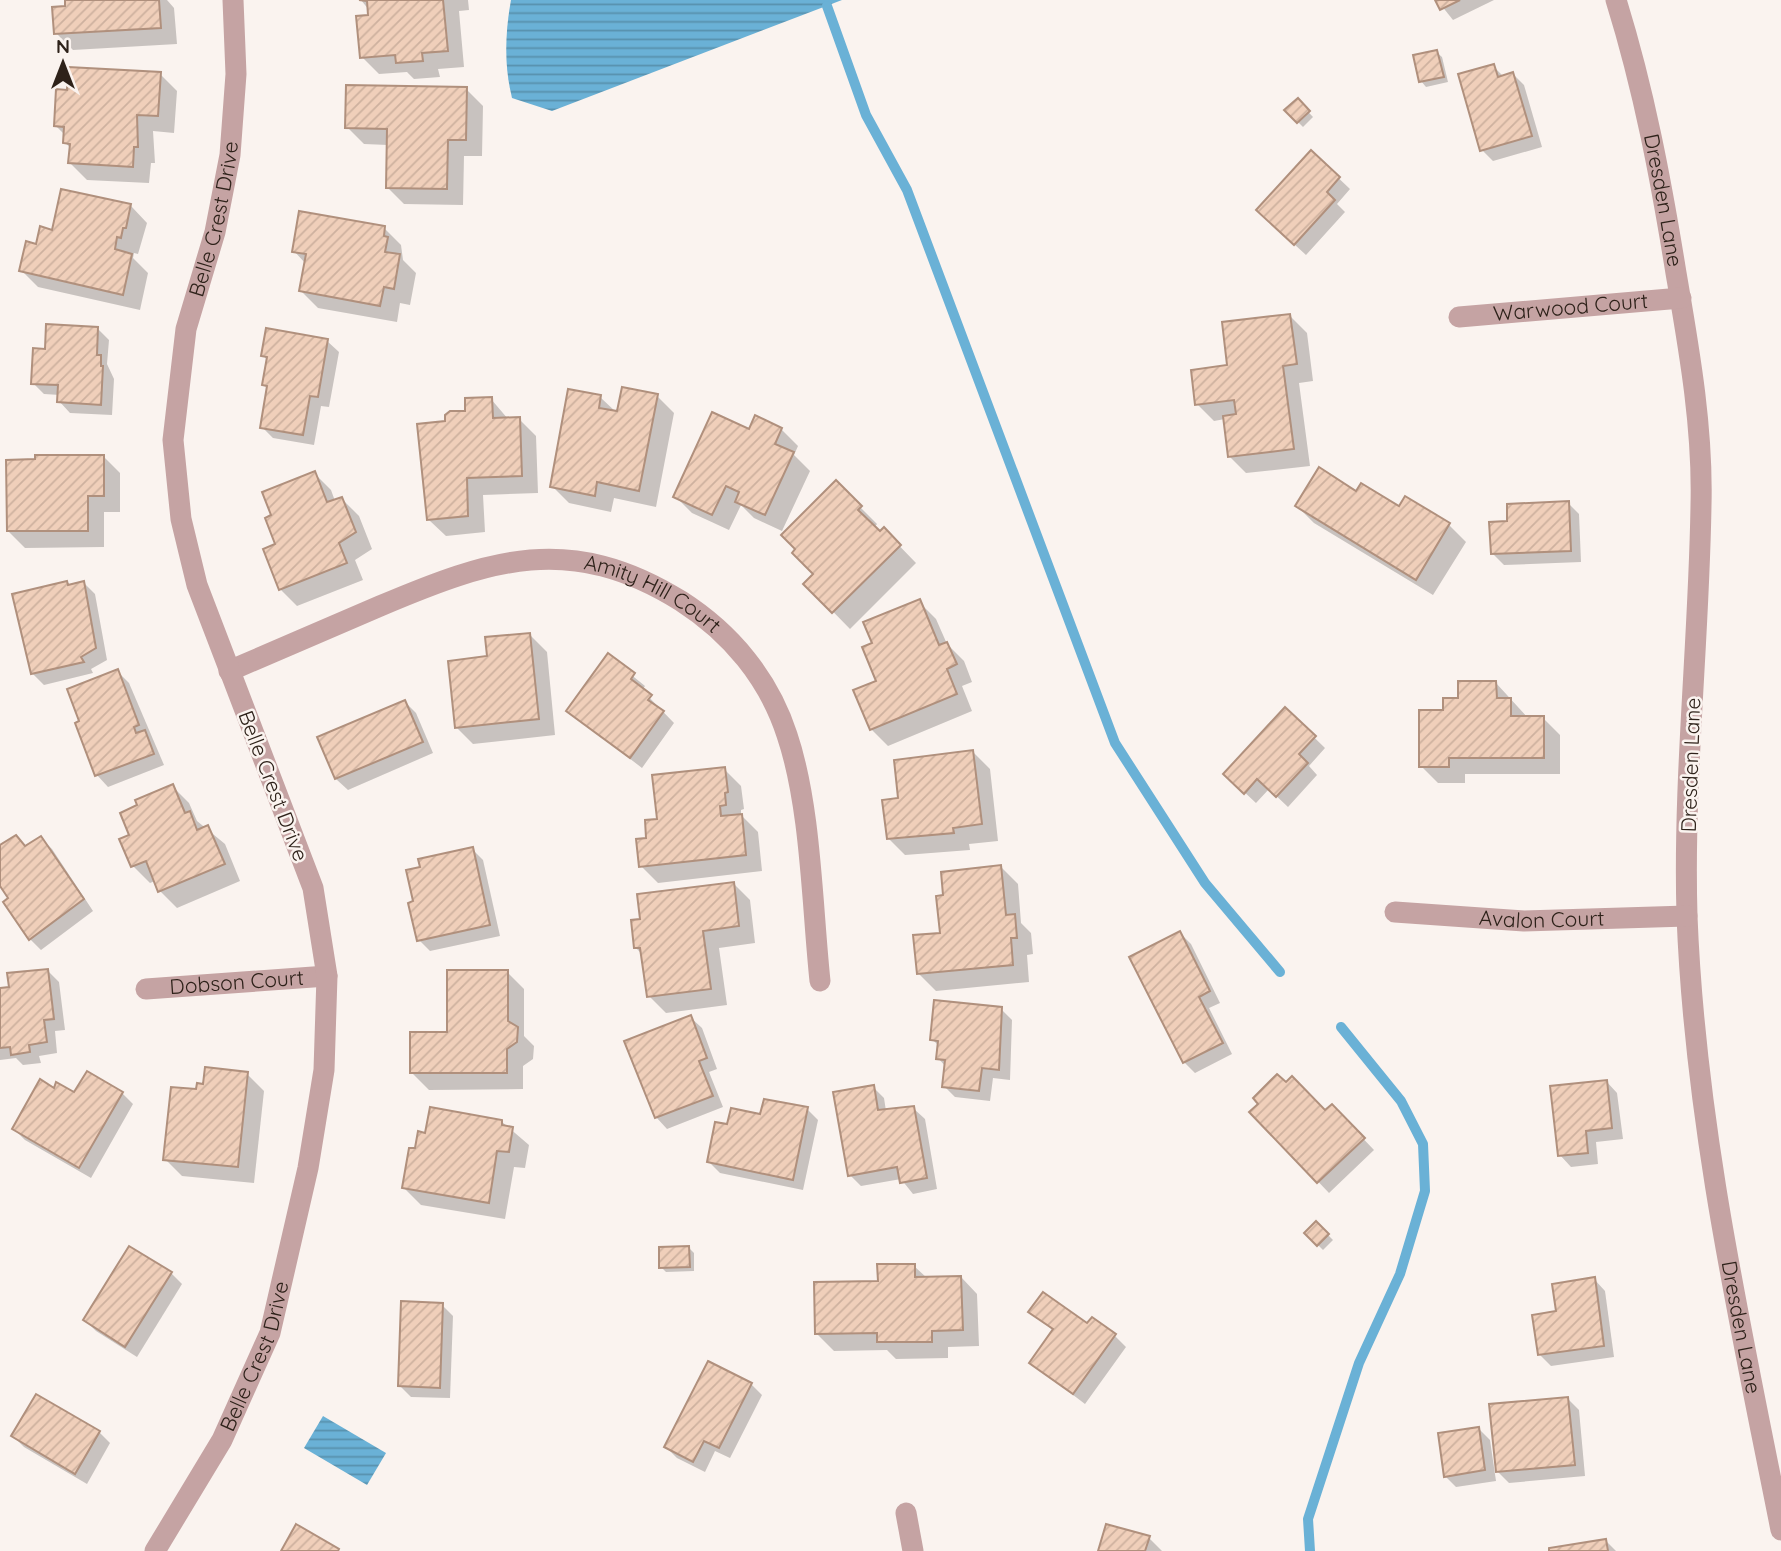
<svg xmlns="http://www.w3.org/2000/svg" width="1781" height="1551" font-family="Quicksand,sans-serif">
<defs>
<pattern id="water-rules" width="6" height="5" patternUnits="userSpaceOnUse" patternTransform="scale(1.75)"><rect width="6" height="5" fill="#6ab1d6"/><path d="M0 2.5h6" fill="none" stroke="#5890ad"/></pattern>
<pattern id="building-hatch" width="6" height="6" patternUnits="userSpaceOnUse" patternTransform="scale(1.75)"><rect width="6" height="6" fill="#f0cfba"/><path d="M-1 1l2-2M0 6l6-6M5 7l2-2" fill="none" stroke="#ceb19f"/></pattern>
</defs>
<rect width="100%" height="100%" fill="#faf3ef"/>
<g fill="url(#water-rules)">
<path d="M511,0H842L552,111L512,98C504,66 505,33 511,0Z"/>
<path d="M323,1416L386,1453L367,1485L304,1448Z"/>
</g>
<g fill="#0003">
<path d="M66,0H167L174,8L177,44L73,50L56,33L67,8Z"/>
<path d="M361,0H468L469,10L459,11L464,67L438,69L440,77L414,79L407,72L379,74L362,57L370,17L369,10Z"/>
<path d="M1437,0H1494L1453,20Z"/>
<path d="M1436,52L1442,57L1448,82L1426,87L1421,81Z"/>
<path d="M1493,66L1504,77L1513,74L1524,85L1542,147L1493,161L1482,150Z"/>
<path d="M160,74L177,91L174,133L153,131L155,163H151L149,183L87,180L70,163L71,149L65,142V135L56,126L69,92Z"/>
<path d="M466,89L483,106L482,156H464L463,205L404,204L387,187L388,145L364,144L347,127Z"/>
<path d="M1297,100L1313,117L1303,127L1286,110Z"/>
<path d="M1311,152L1350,189L1337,204L1345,212L1306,255L1269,221Z"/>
<path d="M131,206L147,223L138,254L134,253L133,258L148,273L140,310L38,287L21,270L37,246L53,232Z"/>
<path d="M384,228L401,245L403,260L416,273L410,305L400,303L397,322L318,308L301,291L306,264L294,251Z"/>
<path d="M1290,316L1307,333L1313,381L1299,383L1310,466L1246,473L1229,456L1225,419L1214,421L1197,404L1229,367Z"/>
<path d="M97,328L109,340L107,364L114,379L112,415L70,413L59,401L60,395L44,394L33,383L46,351Z"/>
<path d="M327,341L339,352L329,407L321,406L314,445L273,438L262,427L269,389L264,385L268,361L263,355Z"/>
<path d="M657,396L674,413L656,507L614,498L611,512L569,503L552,486L600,397L617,413Z"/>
<path d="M491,399L508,419H519L536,436L538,493L483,495L485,532L446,536L429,520L467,412Z"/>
<path d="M781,429L798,446L794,455L810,471L782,531L754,518L741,505L729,530L692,513L675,496L750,431Z"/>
<path d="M103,456L120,473V512H104V547L25,548L8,531Z"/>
<path d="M314,473L331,490L335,501L342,499L359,516L372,549L355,560L363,580L297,606L280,589L277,545Z"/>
<path d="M836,483L877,524L874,528L880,533L884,530L916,563L850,629L806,584L815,574Z"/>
<path d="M1357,493L1400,509L1406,498L1449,525L1466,542L1433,595L1314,523L1297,506Z"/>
<path d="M1568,503L1579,514L1581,562L1504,565L1493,554L1509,523Z"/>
<path d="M66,583L70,586L84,583L95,594L107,660L91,669L93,673L44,685L32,673Z"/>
<path d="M919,602L936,619L947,644L964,661L972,682L962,686L972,711L888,746L871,729L878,681L874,644Z"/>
<path d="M530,635L547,652L555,735L473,744L456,727L489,658Z"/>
<path d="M608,656L645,686L642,690L674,723L642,768L568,711Z"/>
<path d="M117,671L129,683L164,765L108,787L97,775L77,724Z"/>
<path d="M1496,683L1528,718H1543L1560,735V774H1465V783H1438L1421,766L1445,711Z"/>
<path d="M405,702L416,713L433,753L348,790L336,779L319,738Z"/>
<path d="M1286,710L1325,748L1309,766L1317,775L1288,807L1269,789L1256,803L1225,774Z"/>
<path d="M973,752L990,769L998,841L969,844L970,850L905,855L888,838Z"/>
<path d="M724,769L741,786L744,809L741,810V815L758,832L762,871L658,883L641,866L648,839L659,821Z"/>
<path d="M172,786L189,803L197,821L225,844L240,881L177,908L160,891L155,881L150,883L133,866L122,840L131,835L140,806Z"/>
<path d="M41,838L52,849L93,911L41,950L30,939L0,883V847L26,848Z"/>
<path d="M472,849L483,860L500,936L430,951L419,940Z"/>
<path d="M1001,867L1018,884L1021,923L1031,933L1033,954L1027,955L1029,982L936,991L919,974L941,934L944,897Z"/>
<path d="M733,883L750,900L755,943L719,948L727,1005L666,1013L649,996L643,955L636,948L642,920Z"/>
<path d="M1180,933L1191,944L1220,1003L1209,1008L1232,1054L1195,1073L1184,1062Z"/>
<path d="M48,971L59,982L65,1030L55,1031L57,1053L39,1056L41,1063L23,1065L16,1058L0,1060V990L10,989Z"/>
<path d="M507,972L524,989V1036L534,1046L533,1059L523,1066V1089L429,1090L412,1073Z"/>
<path d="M1001,1009L1012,1020L1010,1080L993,1078L990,1101L955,1097L944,1086L946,1067L938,1058L939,1046L932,1039Z"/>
<path d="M690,1017L702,1028L717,1069L709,1072L723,1107L667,1129L656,1117Z"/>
<path d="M247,1074L264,1091L254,1183L182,1176L165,1159L198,1091L205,1086Z"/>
<path d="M1606,1081L1617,1093L1623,1139L1596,1142L1598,1164L1571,1167L1560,1155Z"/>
<path d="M873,1087L884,1098L886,1111L913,1108L925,1119L937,1189L913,1194L901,1179L861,1186L850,1175Z"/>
<path d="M55,1090L75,1095L122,1093L133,1104L91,1178L25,1140L14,1129Z"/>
<path d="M1332,1106L1374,1150L1329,1193L1252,1112L1325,1113Z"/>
<path d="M807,1109L818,1120L803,1190L720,1173L709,1162L728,1126L762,1116Z"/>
<path d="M501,1121L529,1145L525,1168L514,1167L505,1219L421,1205L404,1188L417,1150L427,1135Z"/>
<path d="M1316,1223L1333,1240L1323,1250L1306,1233Z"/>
<path d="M689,1248L694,1253V1271L666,1272L661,1267Z"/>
<path d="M914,1266L927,1278L961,1277L977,1294L979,1346L948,1347V1358L896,1359L887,1350L834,1351L817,1334L879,1283Z"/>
<path d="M171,1273L182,1284L137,1357L96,1331L85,1320Z"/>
<path d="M1594,1279L1605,1291L1614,1357L1551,1366L1540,1355L1558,1312Z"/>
<path d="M442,1305L453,1316L450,1398L411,1397L400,1386Z"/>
<path d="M1030,1312L1087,1326L1115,1336L1126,1347L1085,1404L1031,1363L1054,1331Z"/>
<path d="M751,1384L762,1395L730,1458L715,1451L705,1472L677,1458L666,1447Z"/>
<path d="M1568,1399L1579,1410L1585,1476L1509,1483L1498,1472Z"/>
<path d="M1479,1429L1490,1440L1496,1481L1456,1487L1445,1476Z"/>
<path d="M99,1432L110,1443L87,1484L24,1447L13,1436Z"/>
<path d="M1149,1538L1162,1551H1100Z"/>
<path d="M1606,1541L1616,1551H1555Z"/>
</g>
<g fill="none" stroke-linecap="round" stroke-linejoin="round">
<g stroke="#6ab1d6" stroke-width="10">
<path d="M827,6L866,115L907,190L1115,743L1205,883L1280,972"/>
<path d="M1310,1551L1308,1519L1359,1363L1400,1274L1425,1191L1423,1144L1401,1101L1341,1027"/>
</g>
</g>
<g fill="url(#building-hatch)" stroke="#b0907d" stroke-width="2">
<path d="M65,0H159L161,28L54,34L52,7L65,6Z"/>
<path d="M359,0H443L448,51L422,53L423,61L396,63L395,55L360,58L356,16L368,15L367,1Z"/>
<path d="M1435,0H1460L1440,10Z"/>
<path d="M1437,50L1444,77L1419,82L1413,55Z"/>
<path d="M1494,64L1498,77L1513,72L1532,136L1480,151L1458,74Z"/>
<path d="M68,67L161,72L158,116L137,115L138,147H134L133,167L68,163L70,144L63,143L64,127L54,126L56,89L67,90Z"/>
<path d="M346,85L467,87L466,140H448L447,189L386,188L387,129L345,128Z"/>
<path d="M1298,98L1310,111L1297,123L1284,110Z"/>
<path d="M1311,150L1340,177L1327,192L1335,200L1294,245L1256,210Z"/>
<path d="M61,189L131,204L126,228H123L121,238L117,237L115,249L132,254L123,295L19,271L26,241L36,244L40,226L52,230Z"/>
<path d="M299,211L385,226L384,236L388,237L385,252L400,254L394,289L384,287L380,306L299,291L306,254L292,252Z"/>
<path d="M1290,314L1297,364L1283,366L1294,449L1228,457L1223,416L1236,414L1234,400L1195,405L1191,370L1227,365L1222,322Z"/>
<path d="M46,324L98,327L97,355H101V366H103L101,405L57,402L58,385L31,384L33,348L45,349Z"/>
<path d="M266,328L328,339L318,397L310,396L303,435L260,428L267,386L262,385L267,357L261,356Z"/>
<path d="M622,387L658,394L639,491L597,482L595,496L550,487L568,389L601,395L599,408L617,411Z"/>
<path d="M492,397L493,418L520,417L522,476L467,478L468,516L427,520L417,424L445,421V415L450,411H465V398Z"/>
<path d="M712,412L749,429L755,415L782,428L775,444L794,452L765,515L735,502L739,492L726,486L712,515L673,497Z"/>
<path d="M35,455H104V496H88V531H7L6,460L35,459Z"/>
<path d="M1319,467L1356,491L1361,483L1399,506L1405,496L1450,523L1416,580L1295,506Z"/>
<path d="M315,471L327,502L342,497L356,532L339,543L347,563L279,590L263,549L275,544L265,518L271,515L262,492Z"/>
<path d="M836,480L862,506L858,510L880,531L884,527L901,545L832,613L803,584L813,574L792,553L795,549L781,535Z"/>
<path d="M1569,501L1571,551L1491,554L1489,522L1507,521V504Z"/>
<path d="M67,581L68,585L84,581L96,648L81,657L84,662L31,674L12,594Z"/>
<path d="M920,599L939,645L947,642L957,664L947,669L957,694L870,730L853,690L876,681L862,647L872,643L863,622Z"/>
<path d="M530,633L539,719L455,728L448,661L487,656L485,637Z"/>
<path d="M608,653L635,673L631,679L652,695L648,700L664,711L630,758L566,711Z"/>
<path d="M118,669L139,725L134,727L136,733L145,730L154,754L95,776L75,723L79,721L67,689Z"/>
<path d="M1458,681H1496L1497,698H1511V716H1544V758H1449V767H1419V710H1443V698H1458Z"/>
<path d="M405,700L423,742L335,779L317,737Z"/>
<path d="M1285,707L1316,736L1299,754L1308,763L1276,797L1257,779L1244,794L1223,774Z"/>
<path d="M973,750L982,824L953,828L954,833L887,839L882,800L898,798L894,760Z"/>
<path d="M725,767L728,792L725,793L726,805L720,806L721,816L742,814L746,855L639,867L636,839L646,838L645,820L657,819L652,775Z"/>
<path d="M173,784L185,813L190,811L197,830L208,825L225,864L158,892L146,861L131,867L119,839L129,835L120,813L137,805L135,800Z"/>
<path d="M16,835L25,846L41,836L84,899L29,940L3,902L8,898L0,886V845Z"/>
<path d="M473,847L490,925L417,941L408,903L413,901L406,870L420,867L418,859Z"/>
<path d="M1001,865L1006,915L1015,914L1017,938H1011L1013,965L917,974L913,935L940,933L936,896L943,895L941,872Z"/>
<path d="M734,882L739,926L703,931L711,989L647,997L640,948H634L631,920L640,919L637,894Z"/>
<path d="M1180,931L1210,991L1199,997L1223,1043L1183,1063L1129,957Z"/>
<path d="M48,969L54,1019L44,1020L47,1042L29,1045L30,1052L11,1055L10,1047L0,1048V988L9,987L7,973Z"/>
<path d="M447,970H508V1021L518,1027L517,1042L507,1049V1073H410V1032H447Z"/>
<path d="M934,1000L1002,1007L999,1070L982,1068L979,1091L942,1087L945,1060L936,1059L938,1041L930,1040Z"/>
<path d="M691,1015L707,1058L699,1061L713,1096L655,1118L624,1041Z"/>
<path d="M205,1067L248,1072L238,1167L163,1160L171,1087L196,1089L197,1083L203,1084Z"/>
<path d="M87,1071L123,1092L79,1168L12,1129L40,1079L54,1088L56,1082L74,1092Z"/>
<path d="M1277,1074L1286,1082L1292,1076L1325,1110L1332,1104L1365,1138L1317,1183L1249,1112L1258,1104L1253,1098Z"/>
<path d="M1607,1080L1612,1128L1586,1131L1588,1153L1558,1156L1550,1086Z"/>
<path d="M874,1085L878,1110L914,1106L927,1178L900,1183L897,1167L848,1176L833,1092Z"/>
<path d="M764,1099L808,1107L793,1180L707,1162L715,1122L727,1124L731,1108L760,1114Z"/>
<path d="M430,1107L502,1120V1125L513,1127L509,1152L497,1151L489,1203L402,1188L409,1148H415L418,1131L425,1133Z"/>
<path d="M1316,1221L1329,1234L1317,1246L1304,1233Z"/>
<path d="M129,1246L172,1272L125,1347L83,1320Z"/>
<path d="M689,1246L690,1267L659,1268V1247Z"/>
<path d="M877,1264H915V1277L961,1276L963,1330L932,1331V1342H877V1333L815,1334L814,1282L878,1281Z"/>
<path d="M1595,1277L1604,1346L1538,1355L1532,1315L1556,1311L1552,1284Z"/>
<path d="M1043,1292L1087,1323L1092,1317L1116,1334L1073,1394L1029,1363L1053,1329L1028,1312Z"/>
<path d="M401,1301L443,1303L440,1388L398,1386Z"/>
<path d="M708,1361L752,1383L719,1448L704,1441L693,1462L664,1447Z"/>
<path d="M36,1394L100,1431L75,1474L11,1436Z"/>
<path d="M1568,1397L1575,1465L1496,1472L1489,1404Z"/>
<path d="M1479,1427L1485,1470L1444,1477L1438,1433Z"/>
<path d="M296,1524L339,1549L338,1551H281Z"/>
<path d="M1106,1524L1150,1536L1145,1551H1098Z"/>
<path d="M1606,1539L1608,1551H1549V1548Z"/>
</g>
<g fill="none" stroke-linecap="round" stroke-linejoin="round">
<g stroke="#c5a3a3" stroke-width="21">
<path id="s1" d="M1616,0C1644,90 1661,180 1676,273C1689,349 1703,427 1701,505C1699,642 1683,779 1687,916C1695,1124 1741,1328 1781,1530"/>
<path id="s2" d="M1459,317L1681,298"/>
<path id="s3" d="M229,671C279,649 330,628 380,606C491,559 570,532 681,601C731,633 769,679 787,735C811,806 812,905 820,981"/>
<path id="s4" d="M1395,912L1524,921L1687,916"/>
<path id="s5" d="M146,989L327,976"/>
<path d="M906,1513L913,1551"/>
<path id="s6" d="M155,1551L222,1440L270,1333L308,1168L324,1070L327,976L313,888L197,585L181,519L173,440L186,329L215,232L230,155L236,74L233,0"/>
</g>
</g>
<g text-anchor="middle" stroke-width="5" stroke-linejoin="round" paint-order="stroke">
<g font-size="21" fill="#2e221a" stroke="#faf3ef">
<text dy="7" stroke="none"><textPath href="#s1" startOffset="206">Dresden Lane</textPath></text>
<text dy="7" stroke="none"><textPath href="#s6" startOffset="1396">Belle Crest Drive</textPath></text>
<text dy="7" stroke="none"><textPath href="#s2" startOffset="112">Warwood Court</textPath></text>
<text dy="7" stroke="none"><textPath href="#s3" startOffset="452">Amity Hill Court</textPath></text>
<text transform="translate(1691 765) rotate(-88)" y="7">Dresden Lane</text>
<text transform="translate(273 786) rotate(69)" y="7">Belle Crest Drive</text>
<text dy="7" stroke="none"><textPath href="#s4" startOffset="147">Avalon Court</textPath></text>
<text dy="7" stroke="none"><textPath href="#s5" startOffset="91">Dobson Court</textPath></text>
<text dy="7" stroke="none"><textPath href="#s1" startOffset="1340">Dresden Lane</textPath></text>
<text dy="7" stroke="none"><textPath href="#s6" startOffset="220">Belle Crest Drive</textPath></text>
</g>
</g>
<g transform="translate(63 63)" stroke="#faf3ef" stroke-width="5" paint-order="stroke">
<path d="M0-5L12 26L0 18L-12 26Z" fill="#2e221a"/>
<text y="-10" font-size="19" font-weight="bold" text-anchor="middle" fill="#2e221a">N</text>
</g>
</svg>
